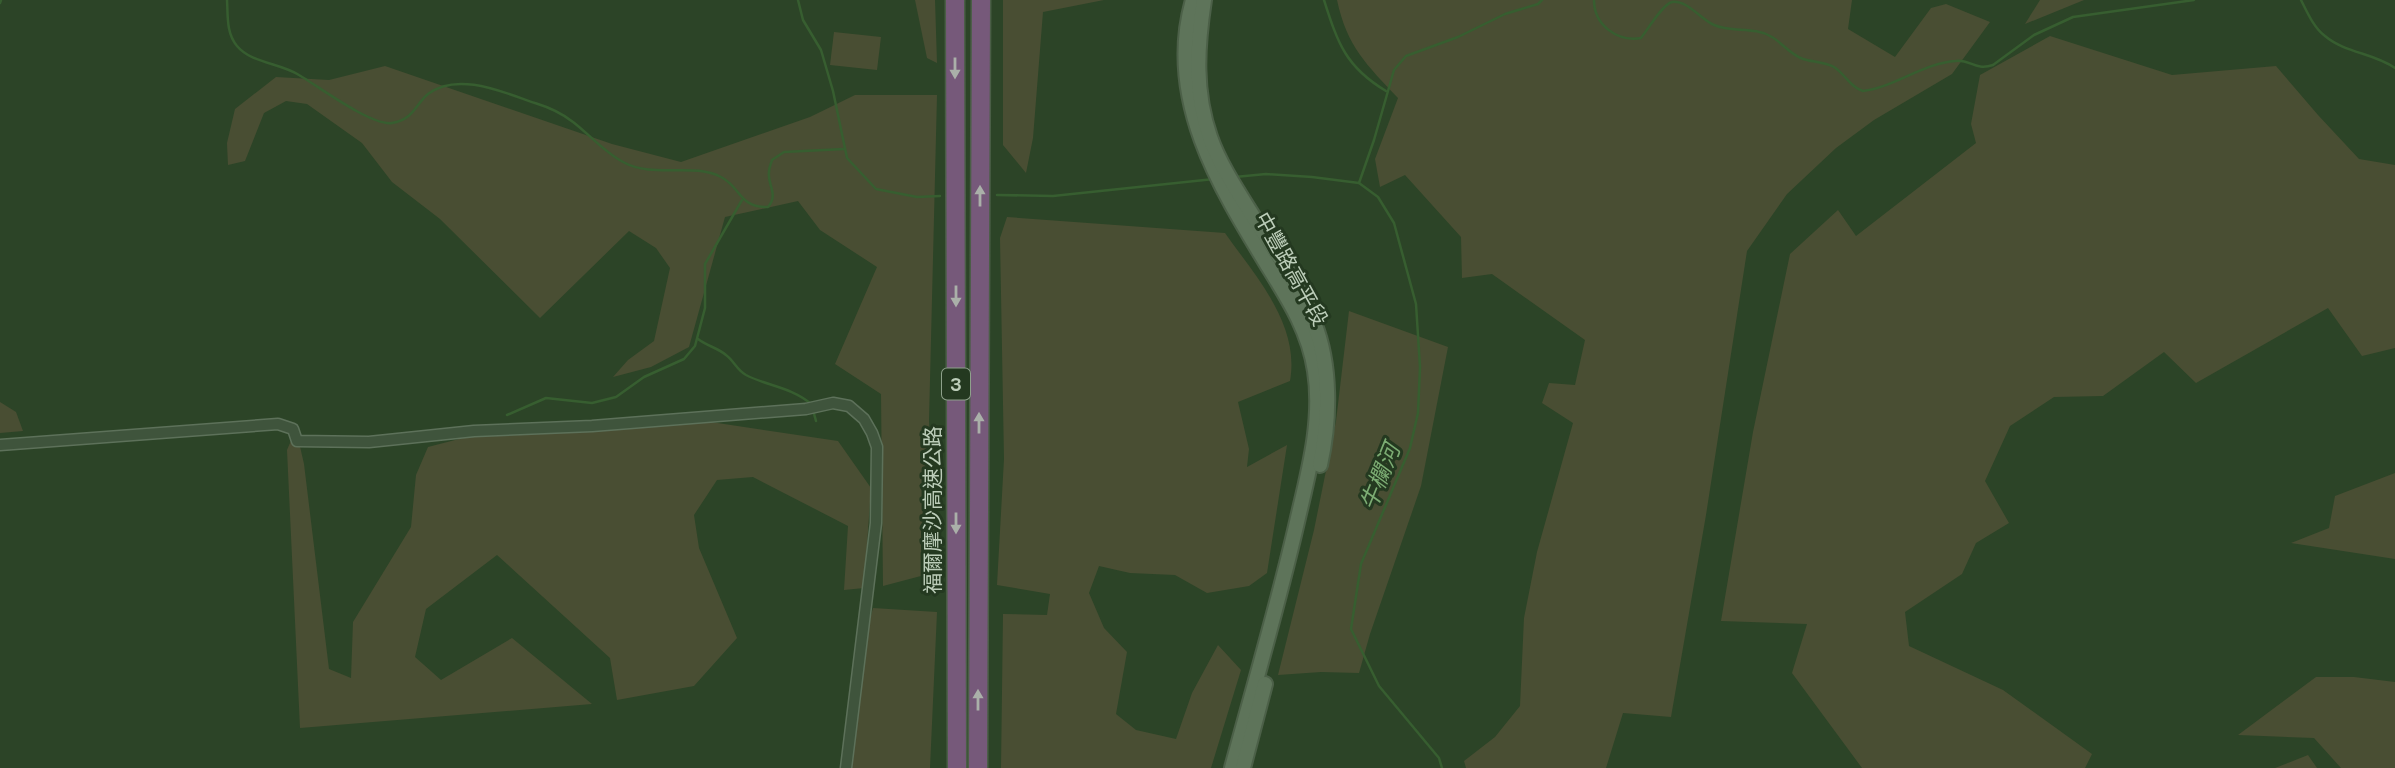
<svg xmlns="http://www.w3.org/2000/svg" width="2395" height="768" font-family="Karla,'Noto Sans TC',sans-serif">
<rect width="100%" height="100%" fill="#2c4427"/>
<g fill="#494e33">
<path d="M915,0H935L937,63L927,58Z"/>
<path d="M1003,0H1104L1043,12L1033,138L1026,173L1003,145Z"/>
<path d="M1337,0H1852L1848,29L1895,57L1931,8L1946,4L1990,22L1952,74L1874,120L1836,148L1787,194L1747,251L1706,515L1671,717L1623,713L1606,768H1466L1464,761L1495,737L1520,706L1524,618L1537,552L1573,423L1542,403L1549,383L1575,385L1585,340L1492,274L1462,278L1461,237L1405,175L1380,187L1375,159L1398,98C1367,65 1347,47 1337,0Z"/>
<path d="M2040,0H2084L2025,24Z"/>
<path d="M834,32L881,37L877,70L830,65Z"/>
<path d="M2050,36L2172,75L2276,66L2318,115L2359,159L2395,165V348L2362,356L2328,308L2196,383L2164,352L2103,396L2054,397L2010,426L1985,481L2009,523L1976,543L1962,574L1905,612L1909,646L2003,690L2092,754L2085,768H1862L1792,673L1807,624L1721,621L1753,432L1790,254L1838,210L1856,236L1976,143L1971,124L1980,75Z"/>
<path d="M385,66L612,144L681,162L810,117L855,95H937L929,421L936,572L883,586L881,394L835,364L877,267L820,230L798,201L725,217L689,347L651,367L613,377L628,360L654,341L670,268L656,248L629,231L540,318L440,219L392,182L362,143L307,104L286,101L264,113L245,161L228,165L227,143L235,109L276,77L329,80Z"/>
<path d="M1007,217L1225,233C1256,277 1300,324 1290,381L1238,402L1249,449L1247,467L1287,445L1267,573L1249,586L1207,593L1175,575L1130,573L1099,566L1089,593L1104,628L1127,652L1116,714L1136,730L1176,739L1192,693L1218,645L1241,670L1211,768H1001L1003,614L1047,615L1050,594L997,585L1004,459L1000,238Z"/>
<path d="M1349,311L1448,347L1421,486L1370,634L1359,673L1321,672L1278,675L1314,530L1336,421Z"/>
<path d="M0,402L16,412L23,431L0,433Z"/>
<path d="M691,419L838,441L871,488L864,588L844,590L848,526L753,477L717,480L694,515L699,548L737,638L694,686L617,700L610,658L497,555L426,609L415,657L441,680L512,638L592,704L300,728L287,450L296,429L304,464L329,669L351,678L353,622L411,527L416,475L428,447L490,431Z"/>
<path d="M2395,473V559L2291,543L2329,528L2335,496Z"/>
<path d="M873,608L937,612L930,768H852L867,631Z"/>
<path d="M2316,677H2354L2395,682V768H2341L2314,738L2238,735Z"/>
<path d="M2308,755L2317,768H2275Z"/>
</g>
<g fill="none" stroke-linecap="round" stroke-linejoin="round">
<g stroke="#375e30" stroke-width="2.5">
<path d="M227,0C228,15 226,33 237,46C251,63 280,63 299,75C318,86 371,126 392,123C413,120 415,105 428,94C458,71 505,93 535,103C548,107 563,114 573,122C590,135 604,152 623,162C654,179 693,162 721,177C741,187 739,208 768,207C779,194 767,185 769,172C769,167 771,164 772,160L784,152L844,149"/>
<path d="M798,0L803,20L821,50L833,91L847,158L876,189L917,197L940,196"/>
<path d="M1324,0C1338,44 1346,67 1386,91"/>
<path d="M1594,0C1594,25 1617,42 1641,38C1648,29 1663,4 1672,2C1688,0 1700,19 1714,25C1732,33 1754,26 1772,37C1782,43 1791,55 1803,59C1813,62 1824,62 1834,67C1845,74 1850,87 1863,91C1895,87 1923,63 1956,61C1970,59 1975,71 1993,65L2034,35L2073,17L2194,0"/>
<path d="M2301,0C2307,12 2314,28 2325,36C2345,53 2374,53 2395,68"/>
<path d="M0,3L1,0"/>
<path d="M1235,177L1266,174L1312,177L1359,183L1378,197L1394,223L1416,304L1420,367L1418,413L1410,448L1361,564L1351,629L1379,686L1439,758L1442,768"/>
<path d="M1359,183L1374,140L1394,70L1406,56L1458,37L1505,14L1538,4L1542,0"/>
<path d="M997,195L1053,196L1214,179"/>
<path d="M698,339C707,346 718,348 726,355C734,361 737,370 746,375C767,386 791,387 811,404"/>
<path d="M813,410L816,421"/>
<path d="M507,415L546,398L592,403L616,397L644,377L684,359L695,346L705,308V264L742,200"/>
</g>
<defs>
<path id="minor" d="M0,445L278,424L293,429L297,441L369,442L474,431L592,426L806,409L833,403L849,406L864,419L872,433L877,447L876,523L846,768"/>
<g id="primary">
<path d="M1193,0C1165,98 1219,186 1268,266C1289,300 1309,331 1315,371C1323,421 1308,474 1297,522C1278,605 1254,686 1232,768"/>
<path d="M1204,0C1197,47 1194,91 1210,137C1220,166 1240,195 1256,221C1277,253 1299,286 1314,323C1331,365 1330,420 1320,465"/>
<path d="M1243,768L1265,684"/>
</g>
<g id="motorway">
<path d="M955,0L957,768"/>
<path d="M978,768L981,0"/>
</g>
</defs>
<use href="#minor" stroke="#5d715a" stroke-width="13"/>
<use href="#primary" stroke="#4c6048" stroke-width="18"/>
<use href="#motorway" stroke="#4a5e46" stroke-width="21"/>
<use href="#minor" stroke="#3f543c" stroke-width="10"/>
<use href="#primary" stroke="#5e745a" stroke-width="14"/>
<use href="#motorway" stroke="#76597a" stroke-width="18"/>
</g>
<defs><path id="oneway-solid" d="M-6-.8H1V-3.2L6.5 0L1 3.2V.8H-6Z" transform="scale(1.75)"/></defs>
<g fill="#aab0a9">
<use href="#oneway-solid" transform="translate(955 68) rotate(90)"/>
<use href="#oneway-solid" transform="translate(980 196) rotate(-90)"/>
<use href="#oneway-solid" transform="translate(956 296) rotate(90)"/>
<use href="#oneway-solid" transform="translate(979 423) rotate(-90)"/>
<use href="#oneway-solid" transform="translate(956 523) rotate(90)"/>
<use href="#oneway-solid" transform="translate(978 700) rotate(-90)"/>
</g>
<g text-anchor="middle" stroke-width="6" stroke-linejoin="round" paint-order="stroke">
<rect fill="#243920" stroke="#8ea18b" stroke-width="2" x="942" y="368.5" width="28" height="31" rx="5"/>
<g font-size="19" font-weight="bold" fill="#bccdb9">
<text x="956" y="391">3</text>
</g>
<g font-size="21" fill="#bccdb9" stroke="#243920">
<text transform="translate(1291 269) rotate(61)" y="7">中豐路高平段</text>
<text transform="translate(933 510) rotate(-90)" y="7">福爾摩沙高速公路</text>
</g>
<g font-size="23" font-style="italic" fill="#7cac73" stroke="#243920">
<text transform="translate(1380 477) rotate(-68)" y="8">牛欄河</text>
</g>
</g>
</svg>
